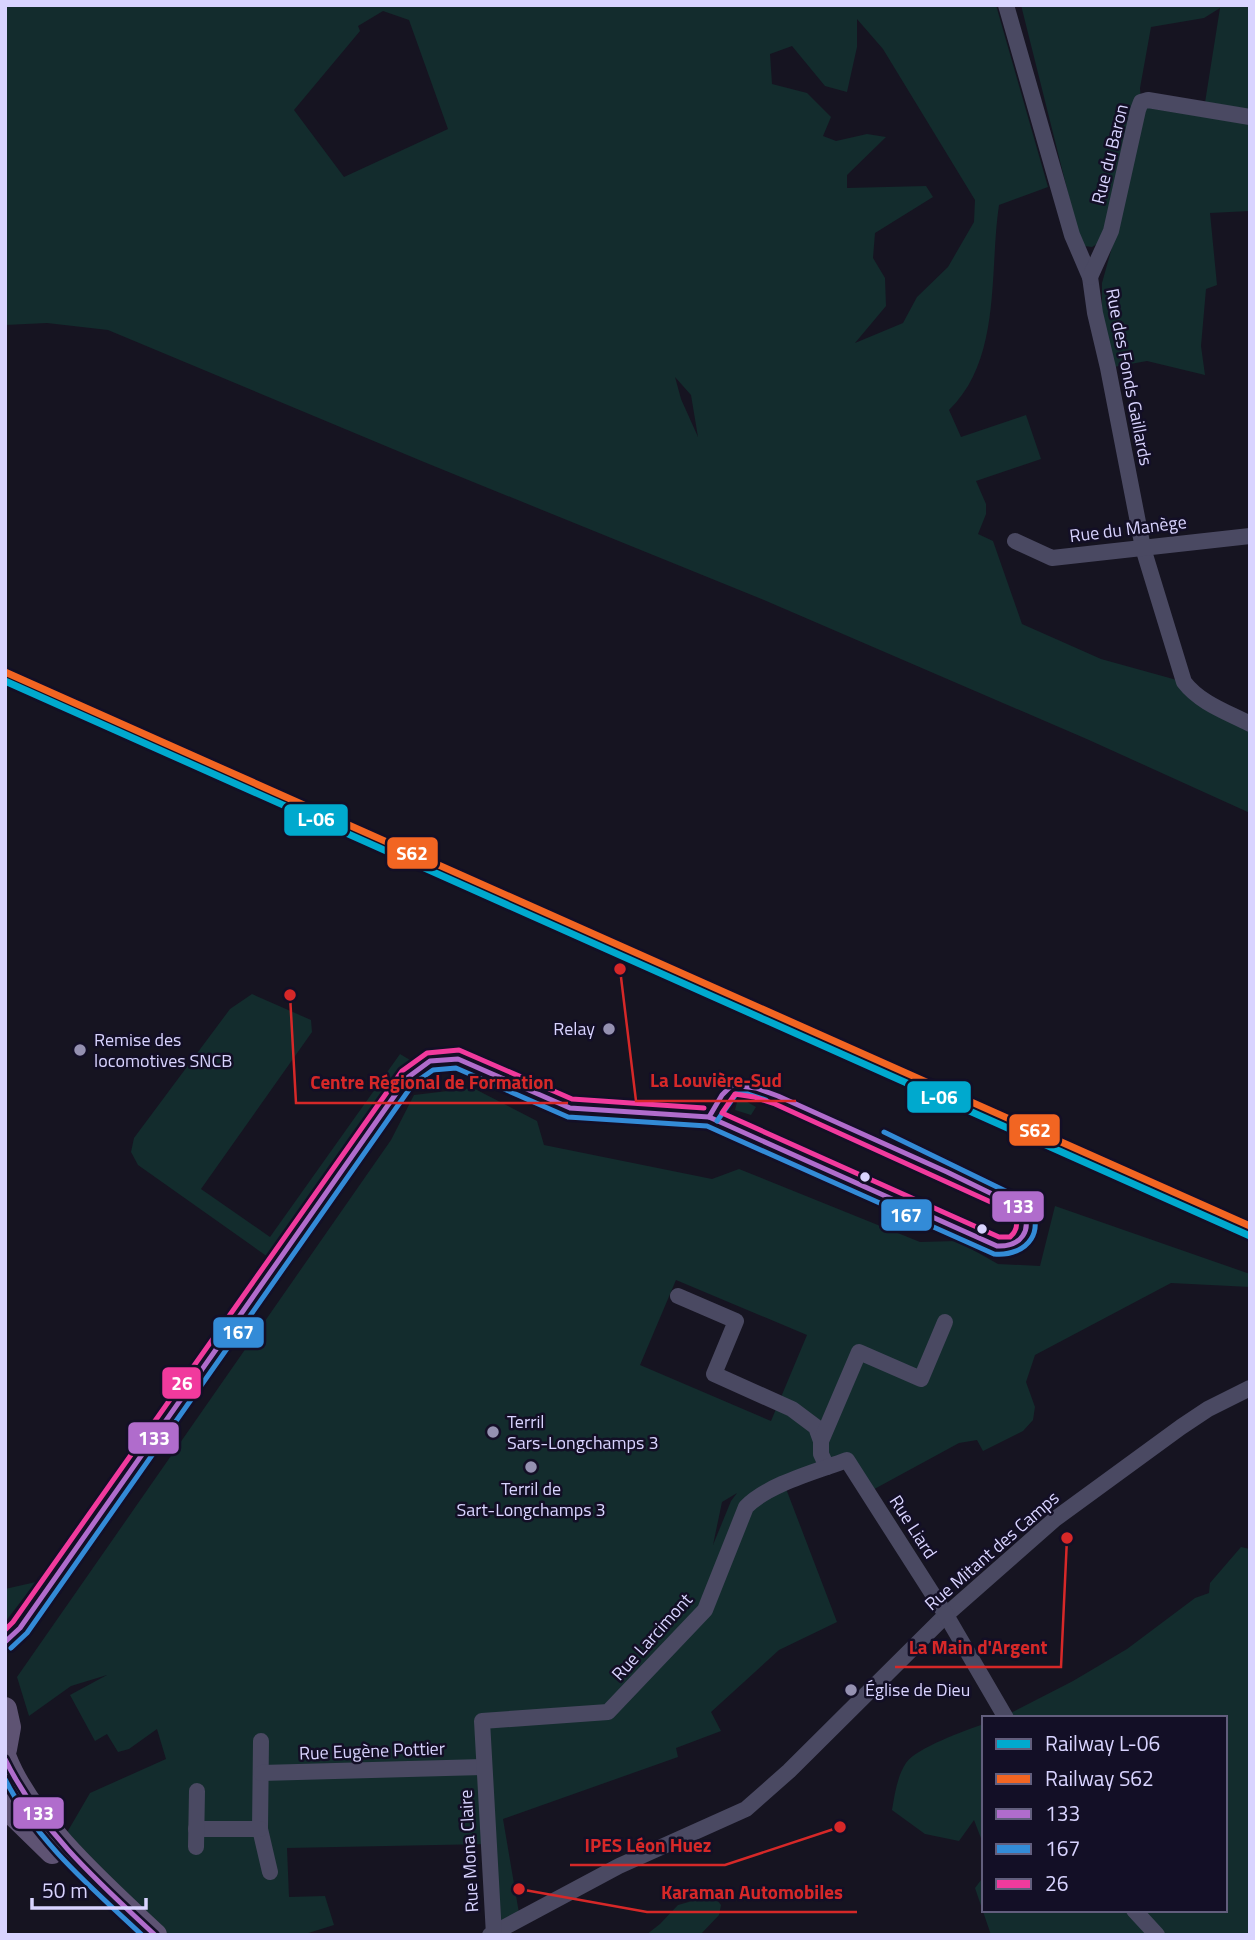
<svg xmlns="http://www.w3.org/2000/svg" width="1255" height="1940" font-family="'Titillium Web',sans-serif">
<rect width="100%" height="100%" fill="#161421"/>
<g fill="#132c2d" fill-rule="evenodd">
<path d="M5,5H996L1048,187L999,205C989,271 1002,359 949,410L961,437L1026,415L1041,459L976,481L986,504V514L978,534L993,541L1022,624L1101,659L1184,682L1250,724V813L1089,740L764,600L424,462L108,330L47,323L5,325ZM383,11L409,20L448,129L344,177L294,110L360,31L358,26ZM857,19L883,49L975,200L974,222L948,267L917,297L903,323L855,343L886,306L885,278L873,258L875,233L933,197L926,186L847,188V175L886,137L867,134L836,141L823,136L831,117L807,93L772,84L770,54L792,46L825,86L847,92L857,47ZM675,377L691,395L698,437L681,399Z"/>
<path d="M1021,5H1250V211L1210,213L1217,285L1206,289L1201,346L1205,375L1147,361L1108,368L1102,311V283L1116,233L1092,247L1084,246L1080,241ZM1220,8L1204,109L1141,102L1140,88L1151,27L1204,18Z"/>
<path d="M252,994L311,1020L312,1032L201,1189L270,1237L400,1054L420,1066L275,1262L138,1165L131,1152L134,1138L230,1009Z"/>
<path d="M473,1088L537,1121L544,1145L712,1179L739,1169L920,1242L957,1241L998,1264L1040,1266L1055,1206L1250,1274V1287L1171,1283L1035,1355L1026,1382L1035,1407L1033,1420L1023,1431L983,1451L977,1440L959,1443L867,1493L846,1462L785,1486L837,1622L779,1650L711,1712L721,1731L676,1748L678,1757L503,1819L520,1919L493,1933L487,1844L287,1848L289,1897L325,1896L334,1925L302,1935H155L62,1841L90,1793L166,1759L157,1729L129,1749L118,1752L107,1734L95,1741L70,1695L107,1675L71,1686L29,1716L17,1677L391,1140L414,1095ZM676,1280L807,1335L771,1421L640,1365ZM737,1493L731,1501L713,1545L722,1502Z"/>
<path d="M742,1099L756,1107L751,1115L735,1110L737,1102Z"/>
<path d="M1241,1547L1250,1549V1935H991L975,1888L984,1876V1910H1225V1718H1001L1073,1681L1127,1649L1195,1598L1209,1593L1210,1583Z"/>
<path d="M36,1582L5,1622V1589Z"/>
<path d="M984,1724V1846L974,1820L959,1841L925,1834L892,1810C895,1793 897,1777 906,1763C916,1748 966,1730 984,1724Z"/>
<path d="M713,1895L721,1905L719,1915L700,1935H646L660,1924L678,1905Z"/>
</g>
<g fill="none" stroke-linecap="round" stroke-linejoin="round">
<g stroke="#4a4962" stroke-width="16">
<path d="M1006,5L1072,235L1090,277L1095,313L1108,368L1143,548L1184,682C1200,703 1227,712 1250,724"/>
<path d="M1090,277L1111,231L1138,110L1141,102L1148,100L1250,117"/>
<path d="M1015,541L1052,558L1250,536"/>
<path d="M678,1296L736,1321L714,1374L792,1409L816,1427L821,1441"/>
<path d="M827,1467L821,1454V1441L859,1352L921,1379L945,1322"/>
<path d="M261,1741L260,1829L270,1872"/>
<path d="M261,1773L483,1767"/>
<path d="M196,1829H260"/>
<path d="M196,1847L197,1791"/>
<path d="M1134,1910L1157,1935"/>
<path d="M490,1935L619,1866L746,1809L789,1771L946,1615L1055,1519L1181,1427L1208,1409L1250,1388"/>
<path d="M494,1935L482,1721L608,1712L705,1610L746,1507C768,1484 818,1471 847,1460L946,1615L1006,1718"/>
</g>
<path stroke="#4a4962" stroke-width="19" d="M5,1642L20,1628L407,1078L420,1066"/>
<g stroke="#5e5373" stroke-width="24">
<path d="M5,1709L9,1727L5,1749"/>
<path d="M5,1758C30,1822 105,1888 155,1935"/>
<path d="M5,1806L52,1852"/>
</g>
<defs>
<g id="bus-1">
<path d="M732,1085L756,1088L778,1096L947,1172L1021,1208C1034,1230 1021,1247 997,1246L709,1117L722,1095Z"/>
<path d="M5,1642L20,1628L407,1078L430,1061L458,1059L570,1108L709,1117"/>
<path d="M5,1759C39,1829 98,1882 155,1935"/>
</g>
<g id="bus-2">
<path d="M717,1121L736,1094H748L766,1100"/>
<path d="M11,1648L27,1633L413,1084L433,1070L456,1068L568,1117L707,1126L994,1254C1028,1257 1048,1229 1026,1201L884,1132"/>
<path d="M5,1779C35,1840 93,1889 142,1935"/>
</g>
<g id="bus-3">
<path d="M735,1094L754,1097L775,1104L993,1203L1015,1215C1018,1223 1017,1231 1010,1237H999L722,1113Z"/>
<path d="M5,1630L13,1622L402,1071L427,1053L459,1050L572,1099L704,1108"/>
</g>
</defs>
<use href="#bus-1" stroke="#130f26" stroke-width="10"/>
<use href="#bus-2" stroke="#130f26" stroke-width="10"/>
<use href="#bus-3" stroke="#130f26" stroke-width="10"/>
<use href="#bus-1" stroke="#b06ccc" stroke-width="5"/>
<use href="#bus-2" stroke="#338bd7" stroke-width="5"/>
<use href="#bus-3" stroke="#f13a9d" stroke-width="5"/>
<defs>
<path id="rail-1" d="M5,681L1250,1236"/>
<path id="rail-2" d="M5,672L1250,1226"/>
</defs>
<use href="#rail-1" stroke="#130f26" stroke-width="12"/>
<use href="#rail-2" stroke="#130f26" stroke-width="12"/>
<use href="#rail-1" stroke="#00a9ce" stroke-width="7"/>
<use href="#rail-2" stroke="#f26522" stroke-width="7"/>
</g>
<g fill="#9591b1" stroke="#130f26" stroke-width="2.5">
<circle cx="609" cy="1029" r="7"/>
<circle cx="80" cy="1050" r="7"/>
<circle cx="493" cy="1432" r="7"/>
<circle cx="531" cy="1467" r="7"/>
<circle cx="851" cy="1690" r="7"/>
</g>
<g fill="#d9d4ff" stroke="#130f26" stroke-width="2.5">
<circle cx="865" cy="1177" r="6"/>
<circle cx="982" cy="1229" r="6"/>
</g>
<g text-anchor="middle" stroke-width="5" stroke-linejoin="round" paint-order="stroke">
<g font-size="18" fill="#d9d4ff" stroke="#130f26">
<text transform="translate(1110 154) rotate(-76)" y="6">Rue du Baron</text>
<text transform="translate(1129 377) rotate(79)" y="6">Rue des Fonds Gaillards</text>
<text transform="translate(1128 529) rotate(-7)" y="6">Rue du Manège</text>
<text transform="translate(913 1527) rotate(57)" y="6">Rue Liard</text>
<text transform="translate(992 1551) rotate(-41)" y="6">Rue Mitant des Camps</text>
<text transform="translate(652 1637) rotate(-48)" y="6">Rue Larcimont</text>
<text transform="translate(372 1751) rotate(-2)" y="6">Rue Eugène Pottier</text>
<text transform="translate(469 1851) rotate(-93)" y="6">Rue Mona Claire</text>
</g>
<g font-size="18" fill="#d9d4ff" stroke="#130f26" text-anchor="start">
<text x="595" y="1035" text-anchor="end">Relay</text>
<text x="94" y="1046">Remise des<tspan x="94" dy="21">locomotives SNCB</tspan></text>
<text x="507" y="1428">Terril<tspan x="507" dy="21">Sars-Longchamps 3</tspan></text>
<text x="531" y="1495" text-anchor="middle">Terril de<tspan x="531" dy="21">Sart-Longchamps 3</tspan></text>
<text x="865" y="1696">Église de Dieu</text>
</g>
</g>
<path fill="none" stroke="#d62828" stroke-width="2.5" d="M620 969L636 1101H796M290 995L296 1103H568M1067 1538L1061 1667H895M840 1827L725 1865H570M519 1889L647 1912H857"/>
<g fill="#d62828" stroke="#130f26" stroke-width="2.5">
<circle cx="620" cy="969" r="7"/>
<circle cx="290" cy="995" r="7"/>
<circle cx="1067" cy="1538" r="7"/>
<circle cx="840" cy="1827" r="7"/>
<circle cx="519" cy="1889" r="7"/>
</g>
<g font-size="19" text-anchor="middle" font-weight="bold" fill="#d62828" stroke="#130f26" stroke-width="5" stroke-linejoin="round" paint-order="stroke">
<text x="716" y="1087">La Louvière-Sud</text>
<text x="432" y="1089">Centre Régional de Formation</text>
<text x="978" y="1654">La Main d'Argent</text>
<text x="648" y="1852">IPES Léon Huez</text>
<text x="752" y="1899">Karaman Automobiles</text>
</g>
<g stroke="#130f26" stroke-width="2.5">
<rect x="283" y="803" width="66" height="34" rx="7" fill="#00a9ce"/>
<rect x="386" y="836" width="53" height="34" rx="7" fill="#f26522"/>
<rect x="906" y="1080" width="66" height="34" rx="7" fill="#00a9ce"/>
<rect x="1008" y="1113" width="53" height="34" rx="7" fill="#f26522"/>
<rect x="991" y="1190" width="54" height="33" rx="7" fill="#b06ccc"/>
<rect x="880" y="1198" width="53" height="34" rx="7" fill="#338bd7"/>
<rect x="212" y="1316" width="53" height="33" rx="7" fill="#338bd7"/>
<rect x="161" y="1366" width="41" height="34" rx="7" fill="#f13a9d"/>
<rect x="127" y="1421" width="53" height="34" rx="7" fill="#b06ccc"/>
<rect x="12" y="1796" width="53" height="34" rx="7" fill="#b06ccc"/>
</g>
<g font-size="19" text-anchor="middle" font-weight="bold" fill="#fff">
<text x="316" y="826">L-06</text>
<text x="412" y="860">S62</text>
<text x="939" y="1104">L-06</text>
<text x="1035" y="1137">S62</text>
<text x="1018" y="1213">133</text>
<text x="906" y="1222">167</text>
<text x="238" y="1339">167</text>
<text x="182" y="1390">26</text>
<text x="154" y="1445">133</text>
<text x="38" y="1820">133</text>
</g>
<rect width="1255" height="1940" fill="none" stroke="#d9d4ff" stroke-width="14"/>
<rect x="982" y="1716" width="245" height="196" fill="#130f26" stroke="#625e7d" stroke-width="2"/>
<rect x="996" y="1739" width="35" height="10" fill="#00a9ce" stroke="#625e7d" stroke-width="2"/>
<text x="1045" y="1751" font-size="21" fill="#d9d4ff">Railway L-06</text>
<rect x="996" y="1774" width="35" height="10" fill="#f26522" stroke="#625e7d" stroke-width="2"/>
<text x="1045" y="1786" font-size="21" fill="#d9d4ff">Railway S62</text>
<rect x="996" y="1809" width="35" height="10" fill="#b06ccc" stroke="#625e7d" stroke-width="2"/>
<text x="1045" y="1821" font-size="21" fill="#d9d4ff">133</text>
<rect x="996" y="1844" width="35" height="10" fill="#338bd7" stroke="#625e7d" stroke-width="2"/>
<text x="1045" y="1856" font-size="21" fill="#d9d4ff">167</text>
<rect x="996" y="1879" width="35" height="10" fill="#f13a9d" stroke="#625e7d" stroke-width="2"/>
<text x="1045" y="1891" font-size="21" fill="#d9d4ff">26</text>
<path d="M32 1898v10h114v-10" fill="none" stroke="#d9d4ff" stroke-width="3.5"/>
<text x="42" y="1898" font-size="21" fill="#d9d4ff" stroke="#130f26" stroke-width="5" paint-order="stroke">50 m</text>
</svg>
